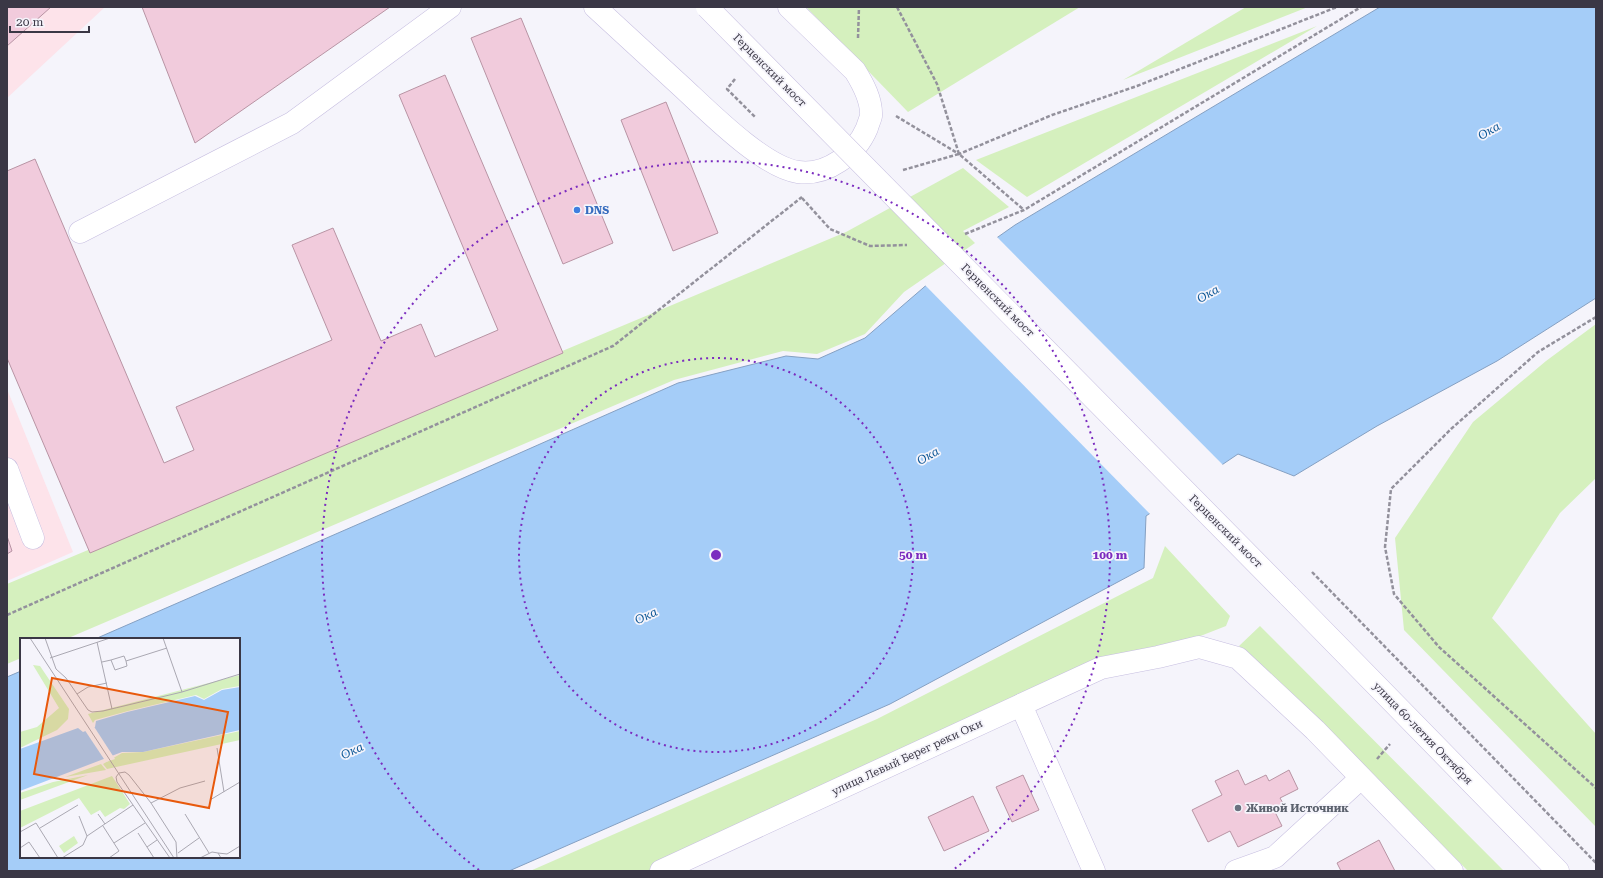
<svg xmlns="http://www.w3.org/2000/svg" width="1603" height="878" font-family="'Roboto Serif',serif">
<rect width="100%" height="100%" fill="#f5f4fb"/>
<g fill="#fde3ea">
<path d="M7,7H105L7,98Z"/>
<path d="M7,389L73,552L7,581Z"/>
</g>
<g fill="#d5f0be">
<path d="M806,7H1080L908,112Z"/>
<path d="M1246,7H1308L1123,80Z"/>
<path d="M1317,26L1027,197L976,160Z"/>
<path d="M963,168L1009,207L963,231L975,243L904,292L865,334L817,354L783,351L674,380L66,639H21V658L7,664V584L846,232Z"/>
<path d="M1596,324V478L1560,513L1492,618L1596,734V827L1404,630L1395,538L1473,422L1546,361Z"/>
<path d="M1165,546L1230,616L1226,626L1162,651L1102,661L648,871H530L877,719L1153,578Z"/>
<path d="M1260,626L1504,871H1468L1374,776L1239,646Z"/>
</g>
<path fill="#a5cdf8" stroke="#85a0c2" d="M1380,7H1596V298L1497,361L1377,426L1294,476L1238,454L1146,516L1144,568L890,704L509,871H7V677L21,671V857H239V639H95L400,506L678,383L786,356L818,359L865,338L930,282L961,263L1015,225Z"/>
<path fill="#f5f4fb" d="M996,236L1224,466L1151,515L924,284Z"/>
<g fill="#f1cbdc" stroke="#b894a4">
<path d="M7,7H51L7,46Z"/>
<path d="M142,7H390L195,143Z"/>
<path d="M521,18L613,243L563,264L471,38Z"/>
<path d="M445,75L563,353L90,553L7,358V171L35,159L164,463L194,450L176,407L332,340L292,245L333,228L381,341L421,324L435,357L498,330L399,95Z"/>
<path d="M666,102L718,233L673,251L621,120Z"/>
<path d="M7,536L12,551L7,554Z"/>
<path d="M1238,770L1245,785L1266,775L1269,781L1289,770L1298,789L1280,798L1284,805L1274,810L1282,826L1238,847L1230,831L1208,842L1192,810L1222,795L1215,781Z"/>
<path d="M1023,775L1039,810L1012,822L996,787Z"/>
<path d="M973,796L989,831L944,851L928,817Z"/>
<path d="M1379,840L1395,871H1341L1337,863Z"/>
</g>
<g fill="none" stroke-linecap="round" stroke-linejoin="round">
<defs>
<g id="minor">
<path d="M595,7C624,34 653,60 682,87C708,111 763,167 798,172C827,176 856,154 867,128C868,124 870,120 871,116C872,100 863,84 855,71L789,7"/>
<path d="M80,232L292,123L450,7"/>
<path d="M7,469L33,538"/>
<path d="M1021,705L1094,871"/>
<path d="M661,871L1101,668L1158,657L1199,647L1238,658L1315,730L1452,871"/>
<path d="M1236,871L1275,857L1361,778"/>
</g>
<path id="major" d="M1288,595L1558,871"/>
</defs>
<use href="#minor" stroke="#c6bee0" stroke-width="23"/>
<use href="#major" stroke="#c6bee0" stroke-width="23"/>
<g stroke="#93919c" stroke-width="2.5" stroke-dasharray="4 2" stroke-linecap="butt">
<path d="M897,7L937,84L959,154"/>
<path d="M858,38L859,7"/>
<path d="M735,79L727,89L756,118"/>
<path d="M896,116L959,154L1052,115L1137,86L1337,7"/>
<path d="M903,170L959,154L1024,210"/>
<path d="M802,198L830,229L870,246L907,245"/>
<path d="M965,234L1024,210L1361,7"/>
<path d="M1596,317L1538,352L1451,429L1391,489L1385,547L1394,594L1439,647L1596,788"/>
<path d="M1312,572L1596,863"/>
<path d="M7,615L613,346L802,197"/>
<path d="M1377,759L1390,744"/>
</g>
<use href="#minor" stroke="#fff" stroke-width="22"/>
<use href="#major" stroke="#fff" stroke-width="22"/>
<defs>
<path id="major-bridge" d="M707,7L1288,595"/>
</defs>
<use href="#major-bridge" stroke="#c6bee0" stroke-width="23" stroke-linecap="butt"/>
<use href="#major-bridge" stroke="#fff" stroke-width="22"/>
</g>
<g fill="none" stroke="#7b2cbf" stroke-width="2" stroke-dasharray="2 4">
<circle cx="716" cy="555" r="197"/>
<path d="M479 870A394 394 0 1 1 953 870"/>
</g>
<circle fill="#3f7fe0" stroke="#f5f4fb" stroke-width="1.5" cx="577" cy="210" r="4"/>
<circle fill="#6b7280" stroke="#f5f4fb" stroke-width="1.5" cx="1238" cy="808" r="4"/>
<g text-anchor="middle" stroke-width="3.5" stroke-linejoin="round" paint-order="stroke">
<g font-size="11" fill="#3a3745" stroke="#f5f4fb">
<text transform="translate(770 70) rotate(45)" y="4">Герценский мост</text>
<text transform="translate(998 300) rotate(45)" y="4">Герценский мост</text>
<text transform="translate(1226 531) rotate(45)" y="4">Герценский мост</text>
<text transform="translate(1423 733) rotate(46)" y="4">улица 60-летия Октября</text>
<text transform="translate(907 757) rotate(-25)" y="4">улица Левый Берег реки Оки</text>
</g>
<g font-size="11" font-weight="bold" fill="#366cbe" stroke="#f5f4fb" text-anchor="start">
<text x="585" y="214">DNS</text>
</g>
<g font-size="11" font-weight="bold" fill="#5b616d" stroke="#f5f4fb" text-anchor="start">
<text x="1246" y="812">Живой Источник</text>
</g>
<g font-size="12" font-style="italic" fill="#0d5796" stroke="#f5f4fb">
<text transform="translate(1489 131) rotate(-30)" y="4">Ока</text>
<text transform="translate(1208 294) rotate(-30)" y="4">Ока</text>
<text transform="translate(928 456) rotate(-30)" y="4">Ока</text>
<text transform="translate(646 616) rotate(-25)" y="4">Ока</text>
<text transform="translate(352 751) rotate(-25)" y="4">Ока</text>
</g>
</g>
<g transform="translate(20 638)">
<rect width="220" height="220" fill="#f5f4fb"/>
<path d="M13,27L20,28L49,71L48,81L37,92L0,110V94L17,89L39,70ZM220,37V48L202,51L184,61L176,57L108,73L75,82L73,85L68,76ZM220,93V102L87,131L83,126L102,115L123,114ZM81,126L86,132L45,139ZM68,137L0,162V155L33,144ZM92,138L110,166L104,171L100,170L85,179L80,172L71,177L59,160L0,190V173ZM54,198L58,205L44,215L39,208Z" fill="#d5f0be"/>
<path d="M220,49V92L123,114H102L0,153V111L58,90L63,94L75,89L76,83L107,74L175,58L184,62L202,52Z" fill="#a5cdf8"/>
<path d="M73,87L95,121L86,124L64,91Z" fill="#f5f4fb"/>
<path fill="none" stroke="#aaa8b2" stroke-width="1" d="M10,0L154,220M25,0L36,31L46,40L68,72L72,74L83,73L162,54L220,36M143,0L162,54M77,4L92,71M30,20L90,0M91,22L104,18L106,23M82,24L91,22L95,32L107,28L106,23L147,10M57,56L68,49L87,45M197,110L204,154M190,162L220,144M131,165L160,150L185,143M78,176L85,186M165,176L189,215M59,178L67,198M83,188L99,213L89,220M20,190L58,167M0,194L16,185L38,220M118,195L134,220M94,205L125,185M127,209L137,202M0,210L9,204L20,220M158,215L179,200M198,215L207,216L220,208M42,220L63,207L67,198L113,167M150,220L97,144L96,139L99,135L105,134L109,137L131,165L156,204L157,220M180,220L192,214L198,215L201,220"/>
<path fill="#e8590c" fill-opacity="0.15" stroke="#e8590c" stroke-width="2" d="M32,40L208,74L189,170L14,136Z"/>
<rect width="220" height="220" fill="none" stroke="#3a3745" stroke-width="2"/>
</g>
<circle cx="716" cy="555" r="6" fill="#7b2cbf" stroke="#f5f4fb" stroke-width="2"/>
<g font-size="12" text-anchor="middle" font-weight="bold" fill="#7b2cbf" stroke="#f5f4fb" stroke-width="3.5" stroke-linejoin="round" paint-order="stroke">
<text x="913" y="559">50 m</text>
<text x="1110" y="559">100 m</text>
</g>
<rect width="1603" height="878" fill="none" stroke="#3a3745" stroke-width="16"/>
<path d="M10 26v6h79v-6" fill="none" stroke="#3a3745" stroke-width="2"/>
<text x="16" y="26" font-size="12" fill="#3a3745" stroke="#f5f4fb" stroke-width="3" paint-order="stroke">20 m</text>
</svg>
